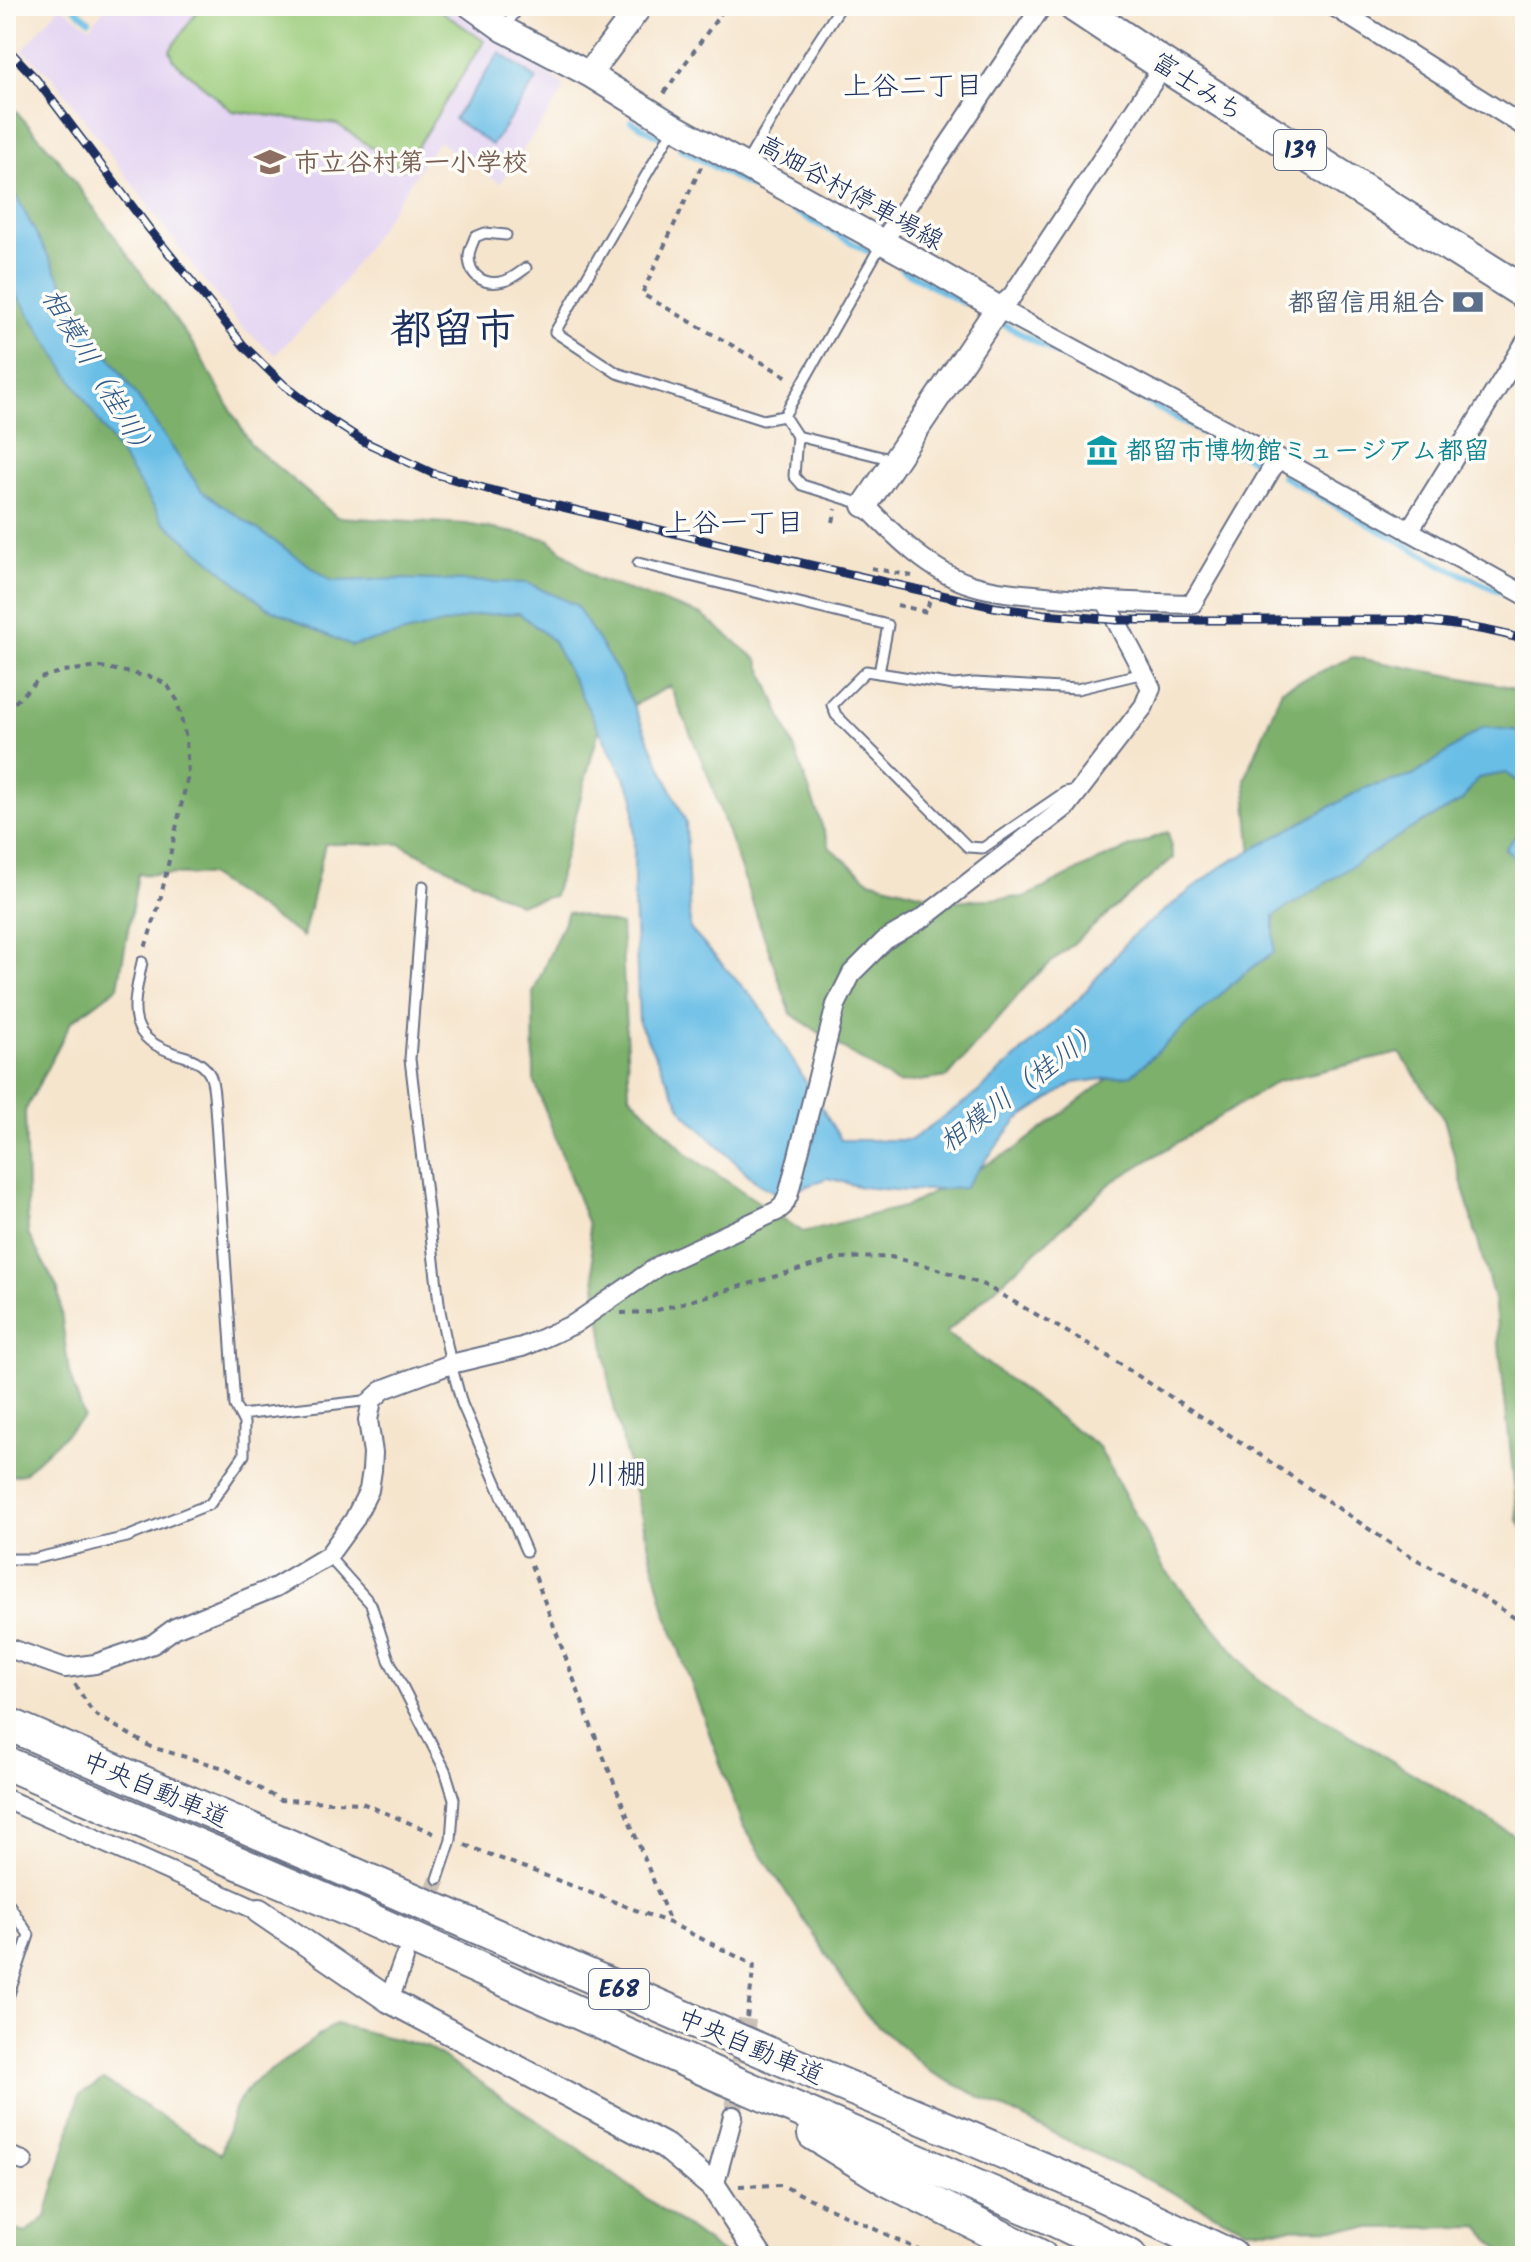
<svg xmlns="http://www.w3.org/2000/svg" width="1531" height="2262" font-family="Kalam,'Klee One',sans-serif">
<rect width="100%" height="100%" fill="#fdfcf7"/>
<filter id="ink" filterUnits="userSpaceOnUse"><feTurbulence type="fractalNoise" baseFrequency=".0125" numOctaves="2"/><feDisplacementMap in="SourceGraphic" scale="16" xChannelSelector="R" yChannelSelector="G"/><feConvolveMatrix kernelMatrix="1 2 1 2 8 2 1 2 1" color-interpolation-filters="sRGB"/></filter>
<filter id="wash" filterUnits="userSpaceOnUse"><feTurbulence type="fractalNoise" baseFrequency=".006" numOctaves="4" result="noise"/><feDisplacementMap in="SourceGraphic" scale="32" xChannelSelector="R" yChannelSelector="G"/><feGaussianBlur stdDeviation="1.8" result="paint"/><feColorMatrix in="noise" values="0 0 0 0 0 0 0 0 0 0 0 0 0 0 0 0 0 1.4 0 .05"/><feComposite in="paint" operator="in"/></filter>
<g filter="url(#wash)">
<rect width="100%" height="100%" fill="#f6e5cd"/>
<path fill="#e3d3f2" d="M60,6L90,27L106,6H446L564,84L562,94L500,183L438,141L336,292L275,355L241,326L198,273L56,81L23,50Z"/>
<path fill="#9ccc7b" stroke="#5c7e6c" stroke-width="2" d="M201,6H434L484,41L403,169L337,124L232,111L174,61L170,50Z"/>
<g fill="#7db06b" stroke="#4c7064" stroke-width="2">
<path d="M6,100L55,155L195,347L251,445L337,517L466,524L548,539L596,579L702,615L758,660L795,750L830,848L869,880L950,901L1026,897L1099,860L1168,832L1173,858L1032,979L948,1077L898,1084L791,1014L707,772L670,686L601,722L554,896L519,904L400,844H325L303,937L208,875L138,874L118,987L71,1022L25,1111L28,1234L58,1289L69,1373L84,1417L23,1474L6,1477Z"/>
<path d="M1353,657L1505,686L1525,694V1532L1518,1520L1494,1299L1444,1119L1400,1053L1278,1081L1111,1183L946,1333L1099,1447L1164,1569L1258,1679L1525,1842V2256H1504L1479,2227L1246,2229L930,2072L865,2014L742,1824L665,1611L611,1394L588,1225L534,1080L533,993L568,912L621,925L629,1094L688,1155L803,1232L907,1206L1014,1150L1172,1030L1258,922L1245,779L1282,689Z"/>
<path d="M335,2024L427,2047L569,2142L726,2256H6V2227L26,2233L46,2217L79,2096L103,2080L221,2154L234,2109L249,2086Z"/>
</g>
<g fill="#69bee6" stroke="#4276a2" stroke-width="2">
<path d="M500,53L537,79L492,145L454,119Z"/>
<path d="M6,177L73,303L202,491L332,581L401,579L527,583L576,605L619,674L686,822L690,929L760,1006L841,1140H911L977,1093L1078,1000L1132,936L1219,868L1364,788L1413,776L1483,727L1522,731L1525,734V786L1506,773L1478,778L1462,801L1407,831L1274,916V952L1242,975L1132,1075L1074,1083L1017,1120L964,1188L905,1191L861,1187L828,1178L781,1196L757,1183L684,1113L639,1023L634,899V796L552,640L519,613L479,615L351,646L266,607L164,522L6,278Z"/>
<path d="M1525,824V867L1505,849Z"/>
</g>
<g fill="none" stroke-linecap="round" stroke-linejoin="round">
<g stroke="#69bee6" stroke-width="6">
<path d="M72,6L89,20"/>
<path d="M631,121L658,136"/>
<path d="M680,148L867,251"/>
<path d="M901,269L963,303"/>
<path d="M1005,325L1260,464"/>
<path d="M1282,476L1442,565L1505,594"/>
</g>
</g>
</g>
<g filter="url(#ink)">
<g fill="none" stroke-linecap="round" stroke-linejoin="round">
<g stroke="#cac1b7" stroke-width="18" stroke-dasharray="18 9" stroke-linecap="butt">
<path d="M409,1946L438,1879"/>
<path d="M733,2116L747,2019"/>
</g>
<defs>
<g id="lane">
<path d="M503,29L520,6"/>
<path d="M673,129L555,332L617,373L763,420L784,416L882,243"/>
<path d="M745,165L811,52L841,6"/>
<path d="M506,235L485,233L475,237C473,243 469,250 469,256C469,277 485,286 504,281C512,279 519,273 526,268"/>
<path d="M784,416L797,436L894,460"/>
<path d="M797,436L794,476L802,485L865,505"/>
<path d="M638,563L888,625L879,673"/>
<path d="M1076,790L1065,792L983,848L968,847L836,715L832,705L866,671L954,685L975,683L1077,689L1144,673"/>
<path d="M423,886L410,1059L440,1311L451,1364L462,1404L526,1551"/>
<path d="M240,1415L372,1400"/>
<path d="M328,1556L371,1604L389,1660L445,1770L454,1799L451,1840L438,1879"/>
<path d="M6,1559H33L127,1537L210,1504L244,1455V1423L235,1406L215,1106C214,1097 214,1083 210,1075C204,1063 192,1058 180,1055C124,1038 132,1011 142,962"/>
<path d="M6,1900L29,1935L6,2003"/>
</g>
<g id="street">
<path d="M1333,6L1525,127"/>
<path d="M1164,65L1012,296L998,308L1278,458L1525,595"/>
<path d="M882,243L1042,6"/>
<path d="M865,505C895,536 930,572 972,585C995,592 1021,594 1045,596C1094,601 1142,603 1192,604L1278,458"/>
<path d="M1409,531L1525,343"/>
<path d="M6,1647L65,1668L95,1664L153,1644L175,1628L276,1587L328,1556L354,1520L369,1490L372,1470L373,1453L368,1420L372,1400L384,1389L451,1364L522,1347L539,1340L574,1324L660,1265L777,1211L783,1206L788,1196L836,1005L852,973L885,940L923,918L1067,806L1144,706L1151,688L1107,603"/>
<path d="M6,1799L259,1911"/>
<path d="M389,2000L404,1959"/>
<path d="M6,2155L23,2161"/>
<path d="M714,2187L733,2116"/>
</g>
<g id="secondary">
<path d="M471,6L503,29L589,74L675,127L937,272L998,308L865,505"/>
<path d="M589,74L640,6"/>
<path d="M259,1911L389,2000L665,2146L714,2187L759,2256"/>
</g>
<g id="highway">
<path d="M1075,6L1164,65L1525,293"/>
<path d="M6,1723L772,2055L1072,2181L1231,2256"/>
<path d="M6,1763L362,1916L720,2076L1048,2217L1130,2256"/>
<path d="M814,2134L888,2180L1040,2256"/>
</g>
</defs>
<use href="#lane" stroke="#686f85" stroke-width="13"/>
<use href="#street" stroke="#686f85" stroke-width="22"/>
<use href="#secondary" stroke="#686f85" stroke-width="28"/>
<use href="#highway" stroke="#686f85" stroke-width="36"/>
<g stroke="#686f85" stroke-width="4" stroke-dasharray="6 6" stroke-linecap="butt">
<path d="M89,6L92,9L94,6"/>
<path d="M664,93L726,6"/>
<path d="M701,167L642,294L791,379"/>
<path d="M833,522L836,509"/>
<path d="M871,568L912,576"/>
<path d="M897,605L927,612L932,587"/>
<path d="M6,711L40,678L63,671L101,667L156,678L168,686L177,700L186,739L188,775L159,905L145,948"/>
<path d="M621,1313L651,1312L839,1258L891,1257L936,1268L984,1285L1092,1346L1245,1445L1400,1550L1485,1598L1525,1625"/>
<path d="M531,1565L590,1723L670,1922"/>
<path d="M75,1684L93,1713L151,1747L224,1768L280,1800L362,1803L438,1835"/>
<path d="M465,1845L670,1923L754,1965L747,2018"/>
<path d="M739,2186L781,2185L932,2256"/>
</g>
<use href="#lane" stroke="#fff" stroke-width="9"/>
<use href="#street" stroke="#fff" stroke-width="18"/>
<use href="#secondary" stroke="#fff" stroke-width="24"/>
<use href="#highway" stroke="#fff" stroke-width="32"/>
<defs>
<path id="rail" d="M6,47L36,79L150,230L244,346L284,385L326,417L365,442L432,473L494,491L810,565L994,607L1043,614L1117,620H1407C1447,623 1486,628 1525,640"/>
</defs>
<use href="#rail" stroke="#1b2f5e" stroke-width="9"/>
<use href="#rail" stroke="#fdfcf7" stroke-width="6" stroke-dasharray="18" stroke-linecap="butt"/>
</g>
</g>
<defs>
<symbol id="school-bare" viewBox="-9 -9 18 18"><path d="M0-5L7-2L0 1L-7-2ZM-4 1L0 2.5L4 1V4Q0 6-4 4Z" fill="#8d6e63" stroke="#fdfcf7" stroke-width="2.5" paint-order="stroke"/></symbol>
<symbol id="bank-bare" viewBox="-9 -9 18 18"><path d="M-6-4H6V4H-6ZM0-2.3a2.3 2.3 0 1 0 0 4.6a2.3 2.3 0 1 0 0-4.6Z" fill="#5c6f8a" stroke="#fdfcf7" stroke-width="2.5" paint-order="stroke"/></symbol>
<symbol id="museum-bare" viewBox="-9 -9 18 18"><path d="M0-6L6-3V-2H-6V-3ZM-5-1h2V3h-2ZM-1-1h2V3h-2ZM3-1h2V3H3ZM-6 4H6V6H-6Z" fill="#0f9aa8" stroke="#fdfcf7" stroke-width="2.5" paint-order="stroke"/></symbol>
</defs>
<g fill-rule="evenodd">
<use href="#school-bare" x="248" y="140" width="44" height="44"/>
<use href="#bank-bare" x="1446" y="280" width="44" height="44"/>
<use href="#museum-bare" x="1080" y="428" width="44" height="44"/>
</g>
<g text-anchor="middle" stroke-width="7" stroke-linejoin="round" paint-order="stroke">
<g fill="#fdfcf7" stroke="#5f6c8c" stroke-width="2">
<rect x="1274" y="130" width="52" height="40" rx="6"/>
<rect x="589" y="1969" width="60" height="40" rx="6"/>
</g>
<g font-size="24" font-weight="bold" fill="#1b2f5e">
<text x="1300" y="158">139</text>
<text x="619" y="1997">E68</text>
</g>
<g font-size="26" fill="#1b2f5e" stroke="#fdfcf7">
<text transform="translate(1198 86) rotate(33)" y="9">富士みち</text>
<text transform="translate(851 192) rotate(29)" y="9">高畑谷村停車場線</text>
<text transform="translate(156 1789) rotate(23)" y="9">中央自動車道</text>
<text transform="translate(751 2046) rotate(23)" y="9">中央自動車道</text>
</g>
<g font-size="26" font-weight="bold" fill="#785e54" stroke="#fdfcf7" text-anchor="start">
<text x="294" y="171">市立谷村第一小学校</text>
</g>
<g font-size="26" font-weight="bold" fill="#4e5e75" stroke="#fdfcf7" text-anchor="end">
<text x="1444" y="311">都留信用組合</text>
</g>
<g font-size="26" font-weight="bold" fill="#0d838f" stroke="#fdfcf7" text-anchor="start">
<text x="1126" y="459">都留市博物館ミュージアム都留</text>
</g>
<g font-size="28" fill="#1b2f5e" stroke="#fdfcf7">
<text x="913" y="95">上谷二丁目</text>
<text x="734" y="532">上谷一丁目</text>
</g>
<g font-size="28" font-style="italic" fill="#325a87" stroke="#fdfcf7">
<text transform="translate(100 374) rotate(59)" y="10">相模川（桂川）</text>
<text transform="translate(1020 1086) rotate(-37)" y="10">相模川（桂川）</text>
</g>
<g font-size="30" fill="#1b2f5e" stroke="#fdfcf7">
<text x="617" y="1484">川棚</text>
</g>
<g font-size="42" font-weight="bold" fill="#1b2f5e" stroke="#fdfcf7">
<text x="453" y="343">都留市</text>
</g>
</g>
<rect width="1531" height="2262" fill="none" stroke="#fdfcf7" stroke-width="32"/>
</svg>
